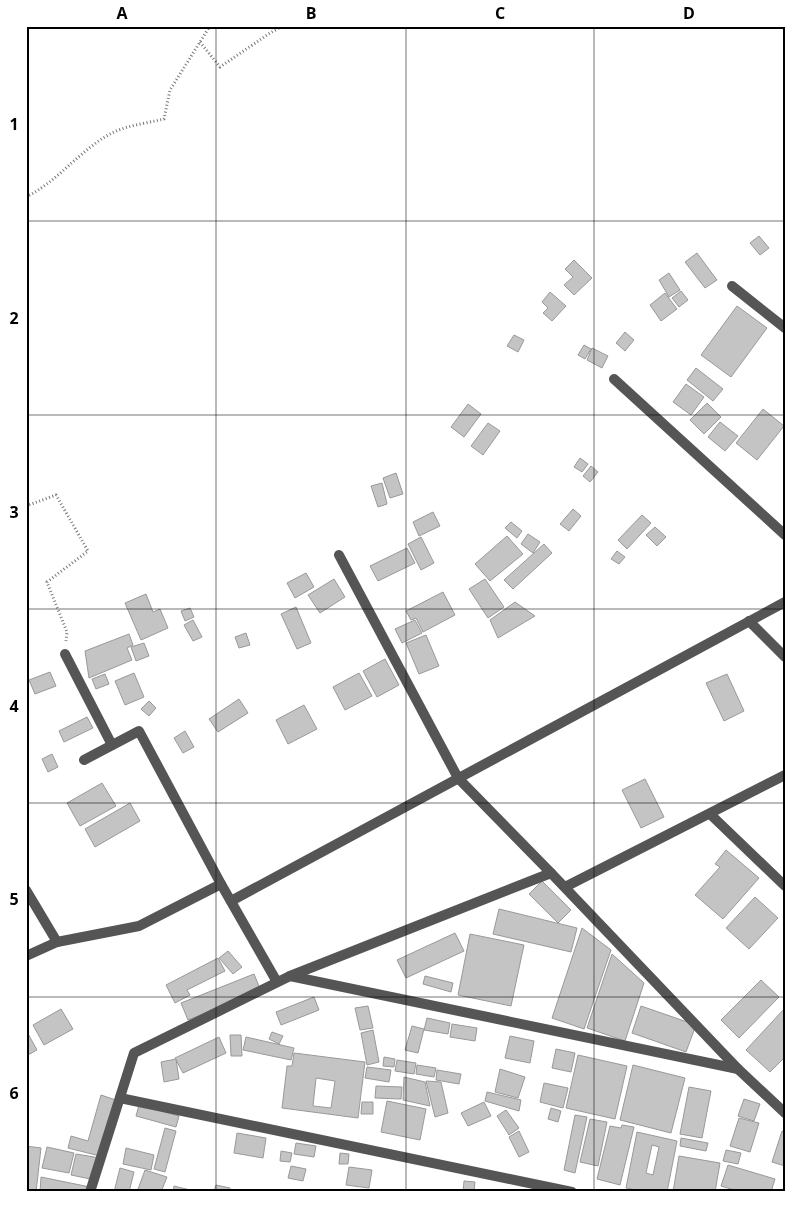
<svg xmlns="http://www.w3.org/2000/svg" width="811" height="1218" font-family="'Open Sans',sans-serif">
<rect width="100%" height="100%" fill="#fff"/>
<g fill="#c4c4c4" stroke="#999" fill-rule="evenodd">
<path d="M759,236L769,248L760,255L750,243Z"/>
<path d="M697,253L717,280L705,288L685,262Z"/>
<path d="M574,260L592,278L574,295L564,285L573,277L565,269Z"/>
<path d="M669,273L680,290L669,297L659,280Z"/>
<path d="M681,291L688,300L679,307L672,298Z"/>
<path d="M550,292L566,306L552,321L543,313L548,308L542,302Z"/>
<path d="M665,293L677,309L661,321L650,305Z"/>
<path d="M737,306L767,328L731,377L701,355Z"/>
<path d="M625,332L634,340L625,351L616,343Z"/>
<path d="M514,335L524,340L518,352L507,346Z"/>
<path d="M584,345L591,349L585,359L578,355Z"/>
<path d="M592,348L608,356L602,368L587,360Z"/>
<path d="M696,368L723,389L713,401L687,380Z"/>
<path d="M686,384L704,397L691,415L673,402Z"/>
<path d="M707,403L721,417L704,434L690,420Z"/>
<path d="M468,404L481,414L464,437L451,427Z"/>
<path d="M763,409L784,426L757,460L736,443Z"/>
<path d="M720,422L738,436L725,451L708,437Z"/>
<path d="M488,423L500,431L483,455L471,446Z"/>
<path d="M580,458L588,464L582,472L574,467Z"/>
<path d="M591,466L598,472L590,482L583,476Z"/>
<path d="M396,473L403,494L390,498L383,478Z"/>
<path d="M382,483L387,504L378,507L371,486Z"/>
<path d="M573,509L581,516L569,531L560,524Z"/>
<path d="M433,512L440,526L419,536L413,522Z"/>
<path d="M642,515L651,523L627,549L618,540Z"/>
<path d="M511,522L522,531L517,538L505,528Z"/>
<path d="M655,527L666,537L657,546L646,535Z"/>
<path d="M528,534L540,542L533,553L521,544Z"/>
<path d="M507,536L523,554L490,581L475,564Z"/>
<path d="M421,537L434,563L421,570L408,544Z"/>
<path d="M544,544L552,553L513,589L504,580Z"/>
<path d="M407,548L415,563L378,581L370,566Z"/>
<path d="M617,551L625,557L619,564L611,559Z"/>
<path d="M306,573L314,587L295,598L287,583Z"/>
<path d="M334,579L345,597L320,613L308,595Z"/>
<path d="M485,579L504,607L488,618L469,589Z"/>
<path d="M443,592L455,615L423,632L416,618L411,620L406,611Z"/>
<path d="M146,594L153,612L160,609L168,628L141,640L125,603Z"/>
<path d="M515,602L535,616L498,638L490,620Z"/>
<path d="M296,607L311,643L297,649L281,614Z"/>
<path d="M190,608L194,617L185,621L181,611Z"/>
<path d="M193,620L202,637L193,641L184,625Z"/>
<path d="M415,620L422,633L402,643L395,629Z"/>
<path d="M246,633L250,645L239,648L235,637Z"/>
<path d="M129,634L133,645L127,648L132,660L89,678L85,651Z"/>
<path d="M426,635L439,666L419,674L406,643Z"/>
<path d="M144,643L149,656L136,661L131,647Z"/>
<path d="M385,659L399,685L377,697L363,671Z"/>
<path d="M50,672L56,686L35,694L29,680Z"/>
<path d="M134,673L144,697L125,705L115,681Z"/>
<path d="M359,673L372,696L345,710L333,687Z"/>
<path d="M105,674L109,684L96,689L92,679Z"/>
<path d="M727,674L744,711L724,721L706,683Z"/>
<path d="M239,699L248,713L218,732L209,719Z"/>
<path d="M149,701L156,708L149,716L141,709Z"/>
<path d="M304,705L317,729L288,744L276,720Z"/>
<path d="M87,717L93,728L64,742L59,731Z"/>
<path d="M185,731L194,747L183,753L174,738Z"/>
<path d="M52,754L58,767L48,772L42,759Z"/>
<path d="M645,779L664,817L641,828L622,790Z"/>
<path d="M102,783L116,806L80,826L67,803Z"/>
<path d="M130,803L140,821L95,847L85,829Z"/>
<path d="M726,850L759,878L723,919L695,895L720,867L715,864Z"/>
<path d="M542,881L571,910L558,923L529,894Z"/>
<path d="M755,897L778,918L749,949L726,928Z"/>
<path d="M499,909L577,928L571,952L493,934Z"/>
<path d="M582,928L611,950L584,1029L552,1018Z"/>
<path d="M455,933L464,951L406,978L397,960Z"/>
<path d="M470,934L524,945L511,1006L458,995Z"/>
<path d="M228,951L242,967L233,974L219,958Z"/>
<path d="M612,954L644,983L625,1041L587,1028Z"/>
<path d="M218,958L225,971L187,990L190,995L175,1003L166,985Z"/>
<path d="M254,974L261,991L188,1020L181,1003Z"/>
<path d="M425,976L453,983L451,992L423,984Z"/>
<path d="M761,980L779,997L739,1038L721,1020Z"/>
<path d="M314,997L319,1010L281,1025L276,1012Z"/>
<path d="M368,1006L373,1028L360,1030L355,1008Z"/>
<path d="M641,1006L696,1025L686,1052L632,1033Z"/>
<path d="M785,1008V1057L770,1072L746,1050Z"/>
<path d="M61,1009L73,1029L44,1045L33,1025Z"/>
<path d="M427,1018L450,1023L448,1034L424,1030Z"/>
<path d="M452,1024L477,1028L475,1041L450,1037Z"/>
<path d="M412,1026L424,1029L418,1053L405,1050Z"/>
<path d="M26,1030L37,1050L26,1056Z"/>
<path d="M373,1030L379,1062L367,1065L361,1033Z"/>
<path d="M272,1032L283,1036L279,1044L269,1039Z"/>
<path d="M230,1035H241L242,1056H231Z"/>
<path d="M510,1036L534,1041L530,1063L505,1058Z"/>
<path d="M219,1037L226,1053L183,1073L175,1058Z"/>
<path d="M246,1037L294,1048L291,1060L243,1050Z"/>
<path d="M556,1049L575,1053L571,1072L552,1068Z"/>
<path d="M294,1053L365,1062L358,1118L282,1108L287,1066H292ZM316,1078L335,1081L331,1108L313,1106Z"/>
<path d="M578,1055L627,1066L615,1119L566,1108Z"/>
<path d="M384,1057L395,1059L394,1067L383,1066Z"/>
<path d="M176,1059L179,1079L164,1082L161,1062Z"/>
<path d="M397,1060L416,1063L414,1074L395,1071Z"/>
<path d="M417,1065L436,1068L434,1077L416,1074Z"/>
<path d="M633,1065L685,1078L671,1133L620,1120Z"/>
<path d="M367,1067L391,1070L389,1082L365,1078Z"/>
<path d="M500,1069L525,1077L518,1098L495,1092Z"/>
<path d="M437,1070L461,1074L459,1084L436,1080Z"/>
<path d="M404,1077L425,1082L430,1106L403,1100Z"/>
<path d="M426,1081L441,1082L448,1113L435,1117Z"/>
<path d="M544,1083L568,1088L563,1108L540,1102Z"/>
<path d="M376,1086L402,1087L401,1099L375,1098Z"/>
<path d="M689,1087L711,1091L702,1138L680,1134Z"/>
<path d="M487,1092L521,1100L519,1111L485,1101Z"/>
<path d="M101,1095L116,1100L100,1156L68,1148L71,1136L88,1141Z"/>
<path d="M744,1099L760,1104L754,1121L738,1116Z"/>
<path d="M387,1101L426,1109L420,1140L381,1132Z"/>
<path d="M362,1102H373V1114H361Z"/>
<path d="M484,1102L491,1116L468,1126L461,1113Z"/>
<path d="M139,1105L179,1116L176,1127L136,1116Z"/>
<path d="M551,1108L561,1111L558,1122L548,1119Z"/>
<path d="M506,1110L519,1128L509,1135L497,1116Z"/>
<path d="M575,1115L587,1117L575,1173L564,1170Z"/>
<path d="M739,1118L759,1123L750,1152L730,1146Z"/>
<path d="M590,1119L607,1122L598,1166L580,1162Z"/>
<path d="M622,1125L634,1127L620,1185L597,1179L610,1126L621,1128Z"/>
<path d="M165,1128L176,1131L165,1172L154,1169Z"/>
<path d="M519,1131L529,1152L519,1157L509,1137Z"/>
<path d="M782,1131L785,1132V1166L772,1162Z"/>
<path d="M637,1132L677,1141L667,1192H645L626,1188ZM652,1145L659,1147L653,1175L646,1173Z"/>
<path d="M237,1133L266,1138L263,1158L234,1153Z"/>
<path d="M681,1138L708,1143L706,1151L680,1146Z"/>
<path d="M296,1143L316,1146L314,1157L294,1154Z"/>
<path d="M26,1146L41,1148L36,1192H26Z"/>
<path d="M47,1147L74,1153L69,1173L42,1168Z"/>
<path d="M126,1148L154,1155L151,1170L123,1164Z"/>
<path d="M726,1150L741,1153L738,1164L723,1161Z"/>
<path d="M281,1151L292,1153L290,1162L280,1161Z"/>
<path d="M340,1153L349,1154L348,1164H339Z"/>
<path d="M76,1154L100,1158L95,1180L71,1175Z"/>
<path d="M679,1156L720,1163L715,1192H673Z"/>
<path d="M728,1165L775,1179L771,1192H741L721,1186Z"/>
<path d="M291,1166L306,1169L303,1181L288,1178Z"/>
<path d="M349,1167L372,1170L369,1188L346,1185Z"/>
<path d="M120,1168L134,1172L129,1192H114Z"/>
<path d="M145,1170L167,1177L161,1192H137Z"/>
<path d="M41,1177L90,1187L89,1192H40Z"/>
<path d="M464,1181L475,1182L474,1192H463Z"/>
<path d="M216,1185L230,1188L229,1192H214Z"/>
<path d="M174,1186L198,1192H173Z"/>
</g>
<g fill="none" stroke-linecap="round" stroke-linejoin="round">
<g stroke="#777" stroke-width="3" stroke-dasharray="1 2.5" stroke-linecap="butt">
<path d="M200,42L220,67L270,33L283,26"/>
<path d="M26,197C59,181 81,148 114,132C129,125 148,123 164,119L170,90L210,26"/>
<path d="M26,506L56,495L88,551L47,582L67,632L66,641"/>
</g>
<g stroke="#555" stroke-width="10">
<path d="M732,286L785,328"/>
<path d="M614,379L785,535"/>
<path d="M339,555L458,778L551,873L738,1069L785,1113"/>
<path d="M749,621L785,657"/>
<path d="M65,654L112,745"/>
<path d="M84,760L139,731L221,884L277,982"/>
<path d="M710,814L785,886"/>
<path d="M565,887L785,775"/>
<path d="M26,890L57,942"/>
<path d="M231,901L785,602"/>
<path d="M26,956L57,942L139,926L221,884"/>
<path d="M290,976L738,1069"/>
<path d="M120,1098L572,1192"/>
<path d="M90,1192L134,1053L290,976L551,873"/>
</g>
</g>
<path fill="none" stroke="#000" stroke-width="1" stroke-opacity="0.55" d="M216,26V1192M406,26V1192M594,26V1192M26,221H785M26,415H785M26,609H785M26,803H785M26,997H785"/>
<rect width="811" height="1218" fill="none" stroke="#ffffff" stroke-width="55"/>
<rect x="28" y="28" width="756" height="1162" fill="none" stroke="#000" stroke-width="2"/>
<g font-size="16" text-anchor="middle" font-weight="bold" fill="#000">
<text x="122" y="19">A</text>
<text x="311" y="19">B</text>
<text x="500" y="19">C</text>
<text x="689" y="19">D</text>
<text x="14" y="130">1</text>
<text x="14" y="324">2</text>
<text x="14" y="518">3</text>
<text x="14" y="712">4</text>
<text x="14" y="905">5</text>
<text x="14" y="1099">6</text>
</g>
</svg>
